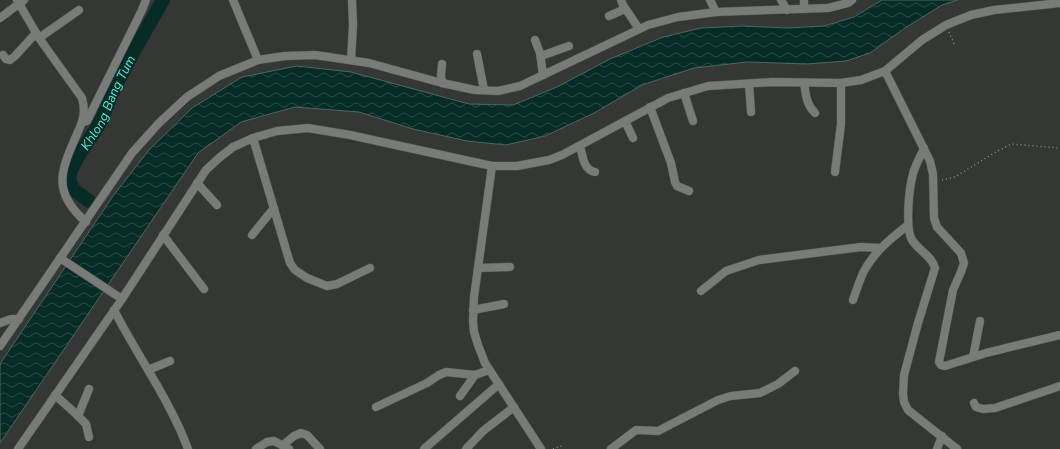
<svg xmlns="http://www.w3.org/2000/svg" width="1060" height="449" font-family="'Nunito Sans',sans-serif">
<defs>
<pattern id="water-waves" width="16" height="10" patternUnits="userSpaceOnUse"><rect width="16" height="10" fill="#072c27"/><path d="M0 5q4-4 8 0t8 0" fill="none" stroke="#2b4b46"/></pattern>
</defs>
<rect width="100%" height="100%" fill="#343733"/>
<path fill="url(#water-waves)" stroke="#4c6662" d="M882,0H958L942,5L905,28L870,53L846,61L807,64L747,62L694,68L642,85L594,113L545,136L506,145L467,141L413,129L359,112L295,107L241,122L198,153L0,443V364L113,196L149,150L192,108L242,77L297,66L351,72L469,104L513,105L557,87L610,59L663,37L701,28L743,26L788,28L824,26L854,17Z"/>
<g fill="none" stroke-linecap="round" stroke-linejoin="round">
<path stroke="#072c27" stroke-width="14" id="s1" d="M89,201L73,189L69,179L71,170L79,155L100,123L114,89L135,49L163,0"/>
<defs>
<g id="minor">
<path d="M17,0L39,38L82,98C86,112 83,121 77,134C61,171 51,191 86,222"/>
<path d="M233,0L258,60"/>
<path d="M621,0L623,5L639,29"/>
<path d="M710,0L716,12"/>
<path d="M781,0L787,10"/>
<path d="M804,9V0"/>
<path d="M609,16L625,9"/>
<path d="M0,18L24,0"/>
<path d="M39,38L79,10"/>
<path d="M535,40L540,53L543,75"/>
<path d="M477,54L484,90"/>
<path d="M3,55L6,59L10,60L15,56L36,33"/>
<path d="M541,56L569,46"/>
<path d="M351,60L353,25L352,0"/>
<path d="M442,64L441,76L442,83"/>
<path d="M885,71L930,161L933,174L934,218L937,227L961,253L964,263L961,272L953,290L939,362L941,365L945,366L986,353L1060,335"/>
<path d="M804,83C806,95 806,104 815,113"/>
<path d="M749,84L751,112"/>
<path d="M684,93L693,121"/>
<path d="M650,107L671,163L675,182L677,186L689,191"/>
<path d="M625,121L633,138"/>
<path d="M82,122L87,121L142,10L146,0"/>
<path d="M253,138L290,263L295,270L307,278L327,286L337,284L370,268"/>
<path d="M580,146C583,157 583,169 595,172"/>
<path d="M924,148C921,156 915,165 913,174C909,187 905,229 912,240C919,251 932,256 935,268L918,323L904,375L903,394L904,402L908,410L957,449"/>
<path d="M492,166L474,297L473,322L474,332L478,345L485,363L541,449"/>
<path d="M835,172L841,124V83"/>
<path d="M197,183L217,205"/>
<path d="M163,235L204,289"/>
<path d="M252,235L274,208"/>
<path d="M60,258L122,299"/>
<path d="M478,268L510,267"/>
<path d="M701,291L726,271L759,260L861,247L881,248"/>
<path d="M853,300C856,291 859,282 863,273C873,253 890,239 908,225"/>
<path d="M114,310C138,357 170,400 188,449"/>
<path d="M473,310L504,304"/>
<path d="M0,323L11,319H19"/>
<path d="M0,346L132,153L159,123L187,97L219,76L258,60L285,56L315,55L369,63L442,83L475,90L498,91L520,86L648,25L678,17L716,12L828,8L848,3L852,0"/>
<path d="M973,357L980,321"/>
<path d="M148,370L170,361"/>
<path d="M55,395L75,413L86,424L89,437"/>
<path d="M460,396L475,375"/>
<path d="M974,403L976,407L983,409L995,408L1060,386"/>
<path d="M376,407L427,383L439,375L446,372L475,375L489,370"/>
<path d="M78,416L89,389"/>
<path d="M283,445L294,436L301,433L307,435L320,449"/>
<path d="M18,449L122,299L206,170L219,158L233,147L253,138L277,131L308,128L350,135L492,166H517L549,160L562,155L668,98L708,86L773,82L841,83L861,80L885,71L922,40L946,25L971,15L994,10L1060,3"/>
<path d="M256,449L267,442L274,441L289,449"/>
<path d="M424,449L499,384"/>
<path d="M466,449L483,431L514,407"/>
<path d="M611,449L636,430L658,431L718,400L731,396L760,393L778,384L795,371"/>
<path d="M937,449L942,436"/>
</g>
</defs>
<use href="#minor" stroke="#515451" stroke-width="9"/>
<g stroke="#898c88" stroke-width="1.5" stroke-dasharray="1 3" stroke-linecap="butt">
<path d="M949,32L954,44"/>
<path d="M942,180L955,177L994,153L1011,144L1060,148"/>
<path d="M553,449L564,445"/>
</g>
<use href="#minor" stroke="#787b77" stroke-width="8"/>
</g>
<g text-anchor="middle" stroke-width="3" stroke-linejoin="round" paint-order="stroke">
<g font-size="13" font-style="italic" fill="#53efda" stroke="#343733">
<text dy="5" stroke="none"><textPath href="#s1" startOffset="117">Khlong Bang Tum</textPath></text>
</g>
</g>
</svg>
